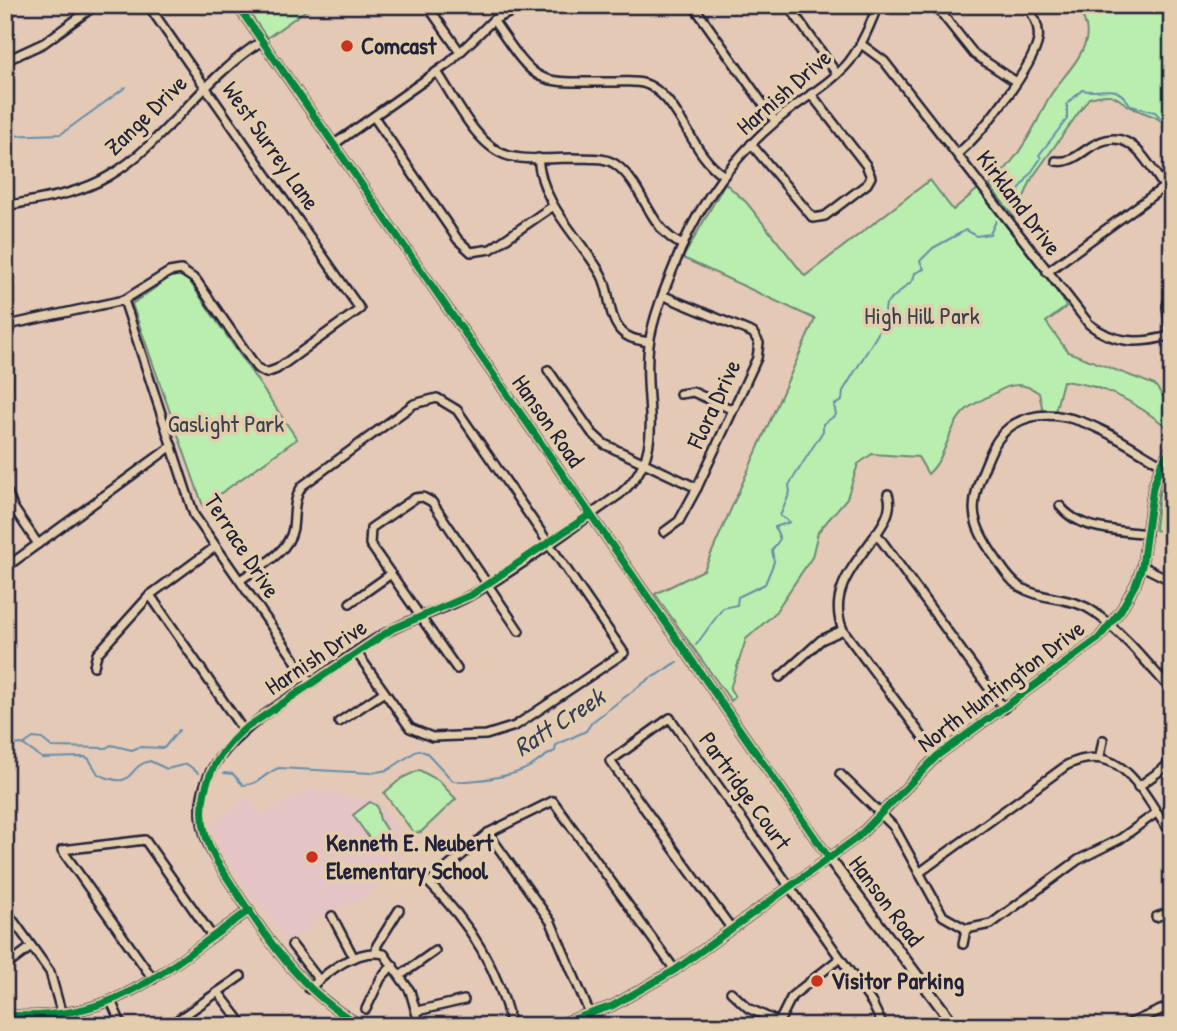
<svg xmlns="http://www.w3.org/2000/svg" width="1177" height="1031" font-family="'Patrick Hand',sans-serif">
<rect width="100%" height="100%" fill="#e4c9b7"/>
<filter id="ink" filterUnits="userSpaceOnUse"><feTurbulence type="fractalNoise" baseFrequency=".0143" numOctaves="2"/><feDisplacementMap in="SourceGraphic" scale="14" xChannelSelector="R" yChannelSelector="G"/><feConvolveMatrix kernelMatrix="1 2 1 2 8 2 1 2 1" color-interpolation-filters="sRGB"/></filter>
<g filter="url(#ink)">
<path fill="#e4c4c4" d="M310,788L377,802L409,844L378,887L360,901L325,914L288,943L232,868L219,846L212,825L248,797L262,815Z"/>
<g fill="#baeeaf" stroke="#6e8875" stroke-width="2">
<path d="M244,5H313L267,38Z"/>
<path d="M1075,5H1172V132C1153,112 1157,119 1135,109C1113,99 1119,90 1089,98L1032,178L1015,218L990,186C1015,162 1031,136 1045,105C1055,82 1079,66 1086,40C1089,28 1083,14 1075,5Z"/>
<path d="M930,180L953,210L978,189L1063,300L1066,307L1046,322L1068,352L1155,385L1172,409V431C1138,404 1107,385 1063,381L1055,412L1043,411L1039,393C1023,382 1011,383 995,393C986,398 974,403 966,410C947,427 948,456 928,474L918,457L872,454L858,464L847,498L818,532L812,557L774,614L746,639L730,689L735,697L731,701L655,594L704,570L815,319L683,258L725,183L746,202L805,276Z"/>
<path d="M175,274L188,279L297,439L203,506L132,304Z"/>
<path d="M1172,462V534L1155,530L1159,494Z"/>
<path d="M419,770L438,780L456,799L421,832L414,833L384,793L402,778Z"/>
<path d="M370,802L377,806L380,820L390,836L374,845L353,815Z"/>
</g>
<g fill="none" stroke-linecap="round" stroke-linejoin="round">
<g stroke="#658ea9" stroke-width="2">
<path d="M5,136L61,134L126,87"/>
<path d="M1010,204L1020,194L1019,190L1041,158L1039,155L1067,119V104L1082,90C1107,95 1114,80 1131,106L1155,112L1172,130"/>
<path d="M696,645L723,608L737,605L738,597L765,584L774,562L772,550L780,539L775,527L790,522L780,516L790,492L789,485L823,431V424L836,415L834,405L842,401L843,391L877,335L884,319L886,304L913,280L915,273L924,269L920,261L933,248L966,230L976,236L990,234L996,221"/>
<path d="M23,745L33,738L42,739L52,747L106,748L111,745L132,750L139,747L164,748L179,730"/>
<path d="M5,746L22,744L42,758L85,757L89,759L98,774C137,792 125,766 150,761L167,769L187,764L198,773"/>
<path d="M224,773L233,774L243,785C260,785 264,773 279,768L371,773L388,770L418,750L427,753L453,781C474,782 513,777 531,766C540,761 545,755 555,751L556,745L586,731L592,722L650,678C661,674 667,667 677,662"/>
</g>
<defs>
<g id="minor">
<path d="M237,5L829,858"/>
<path d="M427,5L460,52"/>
<path d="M693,5L775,121"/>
<path d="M788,5L837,74"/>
<path d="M935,5L974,54L1015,81"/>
<path d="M493,20C540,88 533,82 615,82C627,82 642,80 652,87C682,105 692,155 723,175"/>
<path d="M861,44L884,61L1089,324C1114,344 1140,344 1169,336"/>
<path d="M5,61L44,43L96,5"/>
<path d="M437,72C455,98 476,147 509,156C529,161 553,158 573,158C587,159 603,156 615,164C644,184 649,231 683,245"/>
<path d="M374,117L458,240L471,252L491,249L553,206"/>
<path d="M751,144L813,218L825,216L867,184L871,177L866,165L811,94"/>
<path d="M333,145L449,63L493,20L527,5"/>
<path d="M957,154C979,137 1033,67 1038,40C1040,26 1034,16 1026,5"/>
<path d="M538,158C542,206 578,235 601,274C611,291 607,314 620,330C628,339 638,340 649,342"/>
<path d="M1056,161C1068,163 1076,157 1086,150C1131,117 1146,165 1172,197"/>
<path d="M5,206C41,199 77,195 109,176C166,142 202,78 262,41"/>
<path d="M1047,272L1164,187"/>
<path d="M1172,288L1167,306L1172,342"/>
<path d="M124,300L194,515L311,683"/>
<path d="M548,370L592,433L604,444L697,488"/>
<path d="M680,394L693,392L731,409"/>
<path d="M1161,464C1120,441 1062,396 1014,424C1000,433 993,446 987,461C969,504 968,520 996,559C1003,569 1009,580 1020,587C1043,601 1072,596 1094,612C1126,636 1146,662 1172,691"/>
<path d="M888,494C902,532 818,571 843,630L937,756"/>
<path d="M1060,506C1079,531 1119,530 1147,534"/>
<path d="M664,532L679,521L697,488L757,358L759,343L753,333L664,296"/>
<path d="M876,533L1004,709"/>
<path d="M38,544L13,507L6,489L8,325L124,300L169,272L181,270L196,280L257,368L266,373L277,369L360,309L148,5"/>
<path d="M1142,566L1172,581"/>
<path d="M5,568L172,446"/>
<path d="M240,580C259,567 289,553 293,528C295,512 293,500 302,486L414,404L437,398L457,410L624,653L515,726L486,735L432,737L410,728L357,653"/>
<path d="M150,595L243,730"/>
<path d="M350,603L391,574"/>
<path d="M94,666L97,654L150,595L215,547"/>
<path d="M457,669L370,544L371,528L415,498L423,497L432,502L519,631"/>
<path d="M780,677L821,640L843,630"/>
<path d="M339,722L384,692"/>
<path d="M1100,756L1103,740"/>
<path d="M840,774L894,827L943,916L966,929L991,924L1078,860L1120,839L1156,813"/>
<path d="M1138,787L1172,762"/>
<path d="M488,833L551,922L595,1026"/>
<path d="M919,873L1067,765C1123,738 1144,797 1172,835"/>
<path d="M5,909L50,972L62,1015"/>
<path d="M332,916L354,958"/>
<path d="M1156,917L1172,911"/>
<path d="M731,928L610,761L670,718L872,1003L883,1026"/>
<path d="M963,944L966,929"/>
<path d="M292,945L319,980"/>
<path d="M376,952L377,945L399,910"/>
<path d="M10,963L31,947"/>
<path d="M401,975L435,951"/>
<path d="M153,979L62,850L145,840L212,936"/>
<path d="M309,989C328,971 357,948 384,954L410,991L420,1026"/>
<path d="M218,992L244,1026"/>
<path d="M731,992L748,1008L778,1022"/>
<path d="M112,1003L122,1026"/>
<path d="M366,1009L381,978L393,965"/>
<path d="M417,1011L464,1000"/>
<path d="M5,1015C119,1023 163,969 250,910"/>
<path d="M169,1026L241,976"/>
<path d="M363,1026C297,993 256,922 217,862C165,773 250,724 314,681C339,664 365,643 393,629C418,616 446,609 471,595C523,566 571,528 620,494C670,451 641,401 649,345C653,314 669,279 681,249C701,201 735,156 775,122C798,101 829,86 849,62C862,45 870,25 878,5"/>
<path d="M511,1026C500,971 469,922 429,883L488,833L553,801L675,970"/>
<path d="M553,1026L612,1006L675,970L858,837L937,756L1098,639L1121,610L1136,583L1142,566L1153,487L1161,464L1172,447"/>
<path d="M777,1026L792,996L839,959"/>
<path d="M1124,1026L1172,1005"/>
</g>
<path id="major" d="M829,858L955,1026"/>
</defs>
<use href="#minor" stroke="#22223b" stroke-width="12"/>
<use href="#major" stroke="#22223b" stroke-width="14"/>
<use href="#minor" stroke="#e4cdad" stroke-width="7"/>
<use href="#major" stroke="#e4cdad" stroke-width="9"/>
<defs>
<g id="cycleway">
<path d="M237,5L829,858"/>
<path d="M5,1015C119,1023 163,969 250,910"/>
<path d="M363,1026C297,993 256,922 217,862C189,814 204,765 243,730L392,629L471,595L589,515"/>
<path d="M553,1026L612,1006L675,970L858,837L937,756L1098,639L1121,610L1136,583L1142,566L1153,487L1161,464L1172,447"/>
</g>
</defs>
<use href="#cycleway" stroke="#e4cdad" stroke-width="11"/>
<use href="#cycleway" stroke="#00873e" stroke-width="7"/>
</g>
</g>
<g fill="#c8321e" stroke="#e4cdad" stroke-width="2.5">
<circle cx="347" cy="46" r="7"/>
<circle cx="312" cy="857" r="7"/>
<circle cx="817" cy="981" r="7"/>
</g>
<g text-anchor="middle" stroke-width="7" stroke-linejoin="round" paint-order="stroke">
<g font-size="24" font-weight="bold" fill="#22223b" stroke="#e4cdad" text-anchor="start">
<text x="361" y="54">Comcast</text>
<text x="326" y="851">Kenneth E. Neubert<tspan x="326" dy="28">Elementary School</tspan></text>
<text x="831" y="989">Visitor Parking</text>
</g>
<g font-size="24" fill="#22223b" stroke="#e4cdad">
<text transform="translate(784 92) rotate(-41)" y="8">Harnish Drive</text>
<text transform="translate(146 115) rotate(-44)" y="8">Zange Drive</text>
<text transform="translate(271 146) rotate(55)" y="8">West Surrey Lane</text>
<text transform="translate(1019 203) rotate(53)" y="8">Kirkland Drive</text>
<text transform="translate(714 404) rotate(-65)" y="8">Flora Drive</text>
<text transform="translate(548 421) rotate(55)" y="8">Hanson Road</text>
<text transform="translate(242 546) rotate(57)" y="8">Terrace Drive</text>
<text transform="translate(316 657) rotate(-34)" y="8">Harnish Drive</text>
<text transform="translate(1001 686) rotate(-37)" y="8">North Huntington Drive</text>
<text transform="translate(745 791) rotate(54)" y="8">Partridge Court</text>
<text transform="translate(886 901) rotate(53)" y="8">Hanson Road</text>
</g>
<g font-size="24" fill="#39414c" stroke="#e4cdad">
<text x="922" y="324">High Hill Park</text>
<text x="226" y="432">Gaslight Park</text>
</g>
<g font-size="26" font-style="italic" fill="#333d57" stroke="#e4cdad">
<text transform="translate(559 722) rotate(-33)" y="9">Ratt Creek</text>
</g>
</g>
<rect width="1177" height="1031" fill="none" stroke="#e4cdad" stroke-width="28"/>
<rect x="14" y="14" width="1149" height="1003" fill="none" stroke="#22223b" stroke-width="2.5" filter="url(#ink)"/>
</svg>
